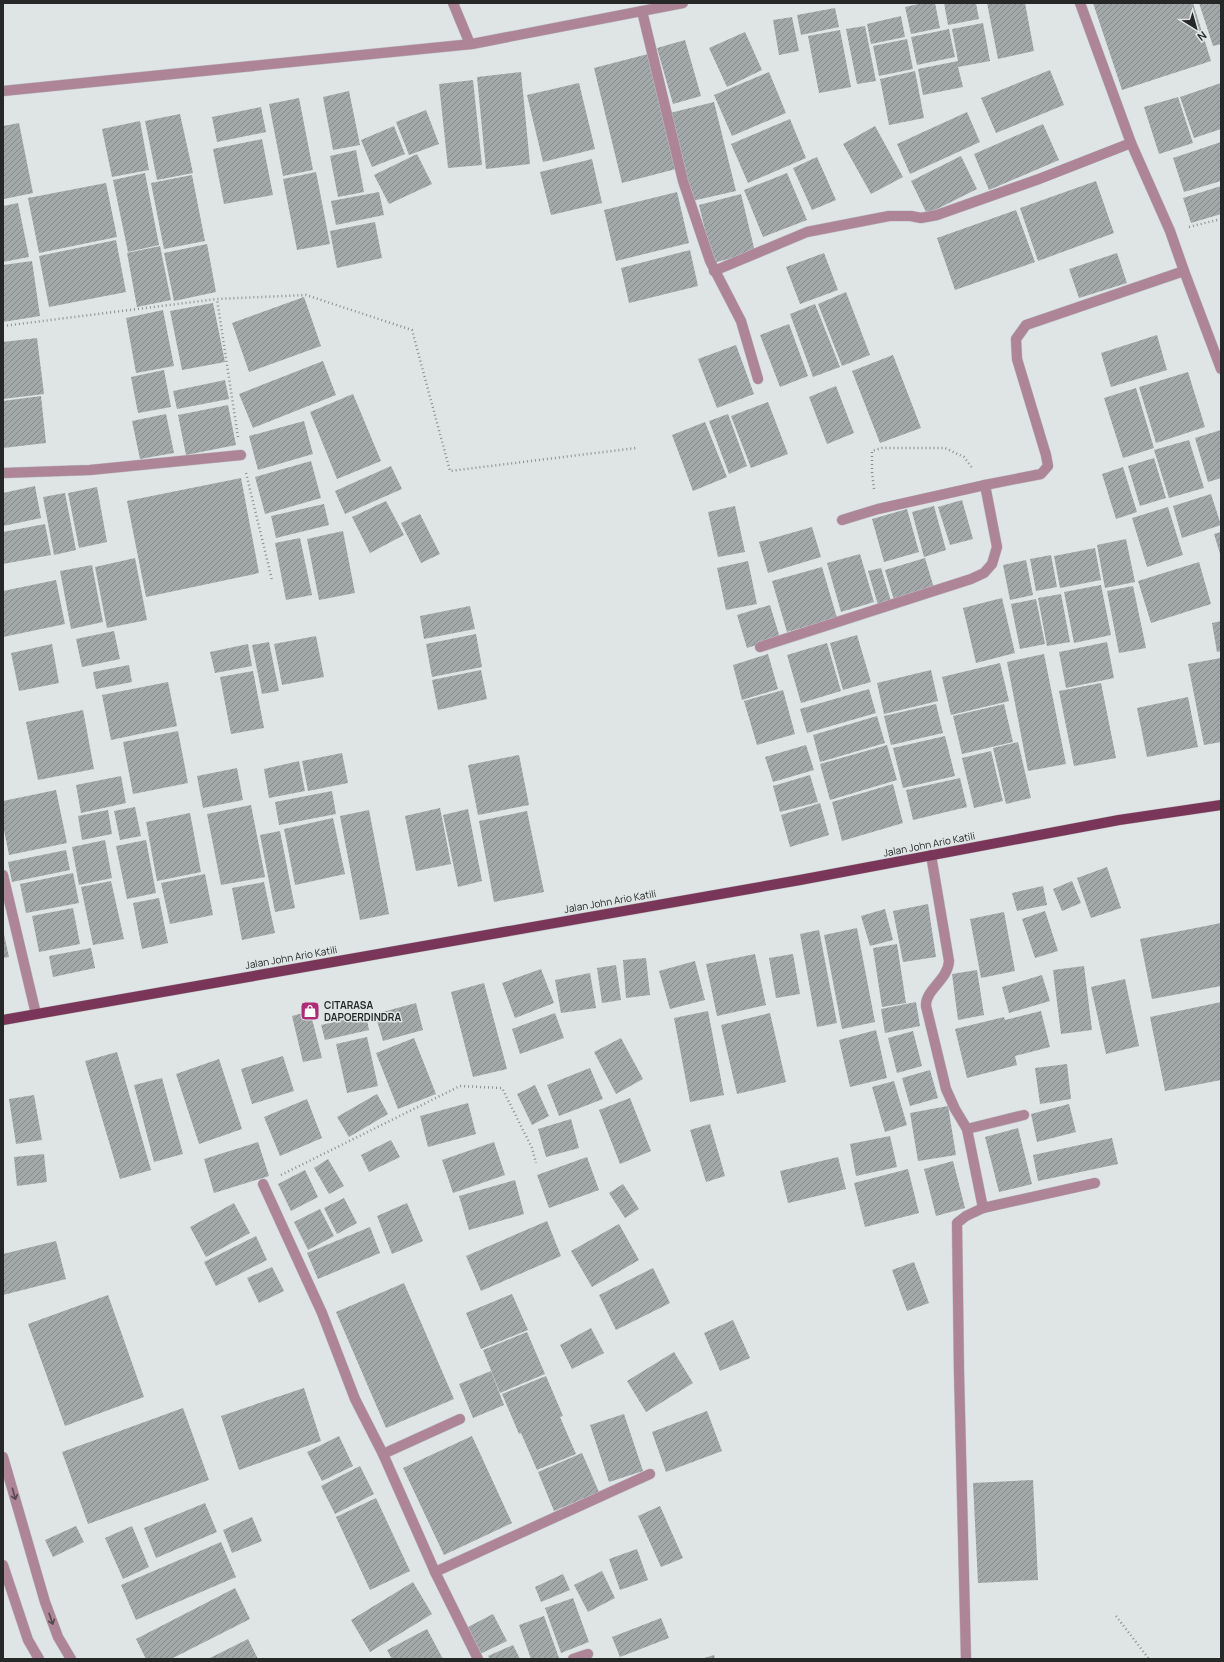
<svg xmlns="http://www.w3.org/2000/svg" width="1224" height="1662" font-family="Manrope,sans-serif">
<defs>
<pattern id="building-hatch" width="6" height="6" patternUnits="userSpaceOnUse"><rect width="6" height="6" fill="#a3a8a9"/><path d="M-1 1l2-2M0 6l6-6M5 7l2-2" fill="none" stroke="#85898a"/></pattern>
</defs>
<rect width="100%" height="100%" fill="#dfe4e5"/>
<g fill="url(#building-hatch)">
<path d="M923,3H935L940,28L911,34L905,7Z"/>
<path d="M944,3H976L979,19L948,25Z"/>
<path d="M987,3H1025L1034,51L998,59Z"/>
<path d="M1093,3H1193L1211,61L1122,90Z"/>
<path d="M1199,3H1221V44L1213,46Z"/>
<path d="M835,8L839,27L801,35L797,15Z"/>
<path d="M901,16L905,37L871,44L867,24Z"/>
<path d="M792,17L799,51L779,55L773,20Z"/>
<path d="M983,23L990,61L958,67L963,87L923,95L918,69L958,61L952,29Z"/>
<path d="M865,26L876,81L857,84L846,29Z"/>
<path d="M949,29L955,57L917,65L911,37Z"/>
<path d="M840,30L851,87L819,93L808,36Z"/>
<path d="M745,32L762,70L727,87L709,48Z"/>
<path d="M907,39L913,69L879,76L873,46Z"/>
<path d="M685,40L701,96L673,104L657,48Z"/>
<path d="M648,54L676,169L622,183L594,68Z"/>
<path d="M1050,70L1064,105L996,133L981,98Z"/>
<path d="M915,71L924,118L889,125L880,79Z"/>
<path d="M521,72L530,164L486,169L477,77Z"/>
<path d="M769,72L786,113L732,136L714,95Z"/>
<path d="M473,80L482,165L448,168L439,84Z"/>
<path d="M579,83L595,149L543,162L527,95Z"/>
<path d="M1221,83V129L1194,138L1180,97Z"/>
<path d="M349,91L360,145L333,150L323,97Z"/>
<path d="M1178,97L1193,143L1159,154L1144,107Z"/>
<path d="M299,98L313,170L283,176L269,104Z"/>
<path d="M714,102L736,191L692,201L670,113Z"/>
<path d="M261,107L266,132L217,142L212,117Z"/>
<path d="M426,110L439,144L409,155L396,122Z"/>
<path d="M967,112L980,142L910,174L897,144Z"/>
<path d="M180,114L193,173L157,180L145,121Z"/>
<path d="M790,119L806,158L748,183L731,144Z"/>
<path d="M140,121L149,170L112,177L102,129Z"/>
<path d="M19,123L33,193L4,199L3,126Z"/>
<path d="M1043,124L1059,160L989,190L974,154Z"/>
<path d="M394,126L405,154L372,167L361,140Z"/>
<path d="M875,126L903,177L871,194L843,144Z"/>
<path d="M262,139L273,195L224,204L213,149Z"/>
<path d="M1221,142V181L1184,192L1173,158Z"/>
<path d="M356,150L364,192L338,197L330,156Z"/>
<path d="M417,154L432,184L389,204L374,175Z"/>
<path d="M961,156L977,189L927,214L911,181Z"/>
<path d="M817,157L836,200L812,210L793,168Z"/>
<path d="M592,159L602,203L551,215L540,172Z"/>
<path d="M316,172L330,244L297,250L283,179Z"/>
<path d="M145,173L159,245L128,252L113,180Z"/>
<path d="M787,173L807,220L763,237L744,190Z"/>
<path d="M192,175L205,241L164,249L151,183Z"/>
<path d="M1096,181L1114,233L1038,261L1020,208Z"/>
<path d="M106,183L117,237L39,253L28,198Z"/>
<path d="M1221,186V214L1191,223L1183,198Z"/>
<path d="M379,192L384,215L336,225L331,201Z"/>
<path d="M677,192L689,243L616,261L604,210Z"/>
<path d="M741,194L755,252L713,263L699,205Z"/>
<path d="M18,203L29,257L3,262V206Z"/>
<path d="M1016,210L1035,262L955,290L937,238Z"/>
<path d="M375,222L382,258L337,268L330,231Z"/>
<path d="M116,240L126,292L49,307L39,256Z"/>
<path d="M207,244L216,292L174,301L164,253Z"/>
<path d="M160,246L171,300L137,307L127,253Z"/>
<path d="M690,250L698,286L629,303L621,268Z"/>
<path d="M824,253L838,290L800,304L786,267Z"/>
<path d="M1117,253L1127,283L1079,298L1069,269Z"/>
<path d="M32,261L40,316L3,322V265Z"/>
<path d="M846,292L870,355L842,366L818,304Z"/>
<path d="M304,297L321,346L249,372L232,323Z"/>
<path d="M213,303L225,362L182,370L170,311Z"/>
<path d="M815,304L840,367L813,377L790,314Z"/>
<path d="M163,310L174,366L136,373L126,318Z"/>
<path d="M789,324L808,376L780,387L760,335Z"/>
<path d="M1157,335L1167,370L1111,387L1101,353Z"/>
<path d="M37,338L44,394L3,399V342Z"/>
<path d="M736,345L754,394L717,408L698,359Z"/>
<path d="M893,355L921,428L880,443L852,371Z"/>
<path d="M323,361L336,395L253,428L239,394Z"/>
<path d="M164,370L171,407L138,413L131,377Z"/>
<path d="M1188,372L1205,427L1156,443L1139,387Z"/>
<path d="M225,380L229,399L177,409L173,391Z"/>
<path d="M836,386L854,433L827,444L809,397Z"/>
<path d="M1136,388L1154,448L1123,458L1104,398Z"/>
<path d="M353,394L381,461L337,479L310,412Z"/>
<path d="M41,396L46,443L3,448V401Z"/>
<path d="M768,402L788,454L751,468L731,416Z"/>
<path d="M228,405L236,445L186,455L178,415Z"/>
<path d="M166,414L174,453L140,459L132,421Z"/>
<path d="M728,414L747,466L729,474L709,421Z"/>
<path d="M304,421L313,454L258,470L249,436Z"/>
<path d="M705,422L727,477L693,491L672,435Z"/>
<path d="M1221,430V478L1208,482L1195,438Z"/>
<path d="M1189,440L1204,488L1169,498L1154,450Z"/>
<path d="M1154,458L1166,498L1140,506L1128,466Z"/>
<path d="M311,461L321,498L265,514L255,477Z"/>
<path d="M391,466L402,489L345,514L335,491Z"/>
<path d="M1123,467L1137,512L1116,519L1102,474Z"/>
<path d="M241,478L259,573L146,597L127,501Z"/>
<path d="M35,486L41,518L3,526V493Z"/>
<path d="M97,487L107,542L79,548L68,493Z"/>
<path d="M65,493L76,550L54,555L43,497Z"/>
<path d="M1211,494L1221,525L1182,538L1173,506Z"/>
<path d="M962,500L973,539L950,545L938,507Z"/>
<path d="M386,501L404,535L370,553L352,517Z"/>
<path d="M324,504L329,525L276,538L271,516Z"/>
<path d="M735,506L745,552L718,557L708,512Z"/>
<path d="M934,506L946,550L924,557L912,512Z"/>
<path d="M1168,507L1183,555L1147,567L1132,518Z"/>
<path d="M907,509L919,552L884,562L872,519Z"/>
<path d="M420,514L440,554L421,563L401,523Z"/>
<path d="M45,524L51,555L3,564V532Z"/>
<path d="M812,527L821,557L768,573L759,542Z"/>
<path d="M343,531L355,593L319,600L307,539Z"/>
<path d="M1221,532V557L1214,534Z"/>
<path d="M300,538L312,595L286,600L275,543Z"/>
<path d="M1126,539L1135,582L1105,588L1097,545Z"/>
<path d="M1095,548L1101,580L1060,588L1054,556Z"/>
<path d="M860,554L874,602L841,612L827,563Z"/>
<path d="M1051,555L1057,587L1036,591L1030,559Z"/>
<path d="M135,558L147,620L107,628L95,567Z"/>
<path d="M925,558L934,588L894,600L885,570Z"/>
<path d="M1026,560L1033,595L1010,600L1003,565Z"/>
<path d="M748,561L757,604L726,610L717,568Z"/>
<path d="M1199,562L1211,604L1151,623L1138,581Z"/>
<path d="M92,565L103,622L71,629L60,571Z"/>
<path d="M822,567L837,618L787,632L772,581Z"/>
<path d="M881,568L891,601L878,605L868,571Z"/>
<path d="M56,580L65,624L3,637V591Z"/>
<path d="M1101,585L1111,635L1074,643L1064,592Z"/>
<path d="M1133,586L1146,648L1119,653L1107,591Z"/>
<path d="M1061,594L1070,642L1047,646L1038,598Z"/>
<path d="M1002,598L1015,653L976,663L963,608Z"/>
<path d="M1036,599L1045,644L1020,649L1011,604Z"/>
<path d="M770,605L780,638L747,648L737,615Z"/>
<path d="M470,606L475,629L424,639L420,616Z"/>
<path d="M1221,621V651L1217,652L1212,623Z"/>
<path d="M114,631L120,659L82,667L76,639Z"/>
<path d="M476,634L482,667L432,677L426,644Z"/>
<path d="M857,635L871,682L843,690L830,643Z"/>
<path d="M316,636L324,677L282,685L274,644Z"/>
<path d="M269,642L279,691L262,694L252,645Z"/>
<path d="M1107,642L1114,678L1066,688L1059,652Z"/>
<path d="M827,643L841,691L801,703L787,655Z"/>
<path d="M52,644L59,683L19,691L11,653Z"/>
<path d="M248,644L252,666L215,673L210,652Z"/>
<path d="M768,654L778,689L742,700L733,665Z"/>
<path d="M1044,654L1066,764L1028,771L1007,662Z"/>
<path d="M1221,658V742L1204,745L1188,664Z"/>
<path d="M1000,663L1009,701L951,715L942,677Z"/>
<path d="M129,665L132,682L96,689L93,672Z"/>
<path d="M481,670L487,699L438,710L432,680Z"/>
<path d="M931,670L938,701L884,714L877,683Z"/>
<path d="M253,671L264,728L231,734L220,677Z"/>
<path d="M168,682L177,726L111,740L102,695Z"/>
<path d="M1101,683L1116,758L1074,766L1059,691Z"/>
<path d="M869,689L876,713L807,733L800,709Z"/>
<path d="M783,690L795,734L757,745L744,701Z"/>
<path d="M1188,697L1198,747L1147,757L1137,708Z"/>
<path d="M936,704L943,733L891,745L884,716Z"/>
<path d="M1004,704L1013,742L962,754L953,716Z"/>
<path d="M83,710L94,769L38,780L26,722Z"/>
<path d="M877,716L885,743L820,762L813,735Z"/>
<path d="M178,731L188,783L133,794L123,742Z"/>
<path d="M945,736L955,776L903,788L893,748Z"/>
<path d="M1018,742L1031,798L1006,804L993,748Z"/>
<path d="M806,745L814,770L773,782L765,757Z"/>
<path d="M887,745L897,780L830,800L820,764Z"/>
<path d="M991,751L1003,801L974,808L962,758Z"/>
<path d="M342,753L348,783L308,791L302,761Z"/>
<path d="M519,755L529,805L478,815L468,765Z"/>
<path d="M299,761L305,791L269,798L264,769Z"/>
<path d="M237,768L243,800L203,808L197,776Z"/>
<path d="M810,775L818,802L780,812L773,786Z"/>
<path d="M121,776L126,803L81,813L76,785Z"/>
<path d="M960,778L967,807L913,820L906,790Z"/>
<path d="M893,784L903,823L842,841L832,802Z"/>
<path d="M56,790L67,843L9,855L3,825V801Z"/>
<path d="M332,791L336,814L279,825L275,802Z"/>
<path d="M820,803L829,835L790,847L781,815Z"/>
<path d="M251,805L265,877L221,885L207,814Z"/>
<path d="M135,807L141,836L120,840L114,811Z"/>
<path d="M440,808L451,864L416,871L405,816Z"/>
<path d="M468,809L482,881L458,887L443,815Z"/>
<path d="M108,810L112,834L82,840L78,816Z"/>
<path d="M369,810L389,914L360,920L340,816Z"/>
<path d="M527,811L544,892L494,902L479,821Z"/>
<path d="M190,813L201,872L157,881L146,822Z"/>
<path d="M333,818L345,874L295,885L284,829Z"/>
<path d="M280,831L295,908L275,912L260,835Z"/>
<path d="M105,840L112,878L79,885L72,847Z"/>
<path d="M146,840L156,893L127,899L116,846Z"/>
<path d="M66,850L70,870L12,882L8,862Z"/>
<path d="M1107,867L1121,908L1091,918L1077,878Z"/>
<path d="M73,873L79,903L26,913L20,884Z"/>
<path d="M205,874L213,915L170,924L161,883Z"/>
<path d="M111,881L124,939L93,945L81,887Z"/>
<path d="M1072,881L1081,903L1062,911L1053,889Z"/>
<path d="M264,882L275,933L242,940L232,888Z"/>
<path d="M1043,886L1047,905L1017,911L1012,893Z"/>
<path d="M159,898L168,943L142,949L133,903Z"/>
<path d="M928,904L936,957L903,962L893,911Z"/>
<path d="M73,908L80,944L39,952L32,916Z"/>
<path d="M885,909L893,940L870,946L861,916Z"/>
<path d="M1045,911L1058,951L1035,958L1022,919Z"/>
<path d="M1004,912L1015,971L981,978L970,919Z"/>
<path d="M1221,923V986L1152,999L1140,939Z"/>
<path d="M857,928L875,1022L842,1029L824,935Z"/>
<path d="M3,930L9,957L3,958Z"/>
<path d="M819,930L837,1023L817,1027L800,934Z"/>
<path d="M897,944L906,1003L882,1007L873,948Z"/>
<path d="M91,948L95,968L53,977L49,956Z"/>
<path d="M755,954L766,1005L717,1016L706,964Z"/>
<path d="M793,954L800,994L776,998L769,958Z"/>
<path d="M646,958L650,995L626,998L623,960Z"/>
<path d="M695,961L705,1000L670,1009L659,971Z"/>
<path d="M616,965L621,1000L602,1003L597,968Z"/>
<path d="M1084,966L1092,1030L1061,1034L1053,970Z"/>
<path d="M541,969L554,1003L515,1018L502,983Z"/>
<path d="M977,970L984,1015L958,1020L952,974Z"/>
<path d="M590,973L596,1008L561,1013L555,980Z"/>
<path d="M1042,975L1050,1001L1009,1013L1002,987Z"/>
<path d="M1125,979L1139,1046L1106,1054L1091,987Z"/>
<path d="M484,983L507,1069L473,1077L451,992Z"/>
<path d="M916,1002L920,1026L885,1033L881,1009Z"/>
<path d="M1221,1002V1080L1165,1091L1150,1017Z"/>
<path d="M416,1003L423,1030L383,1041L375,1014Z"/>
<path d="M310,1011L322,1058L303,1062L292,1016Z"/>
<path d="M708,1011L724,1095L690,1102L674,1018Z"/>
<path d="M1041,1011L1050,1047L1015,1056L1017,1065L967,1078L955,1029L1004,1017L1005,1020Z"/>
<path d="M555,1013L564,1038L520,1054L512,1029Z"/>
<path d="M770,1013L786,1082L737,1094L721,1025Z"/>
<path d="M366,1015L369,1030L325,1040L321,1025Z"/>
<path d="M876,1030L887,1078L850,1087L839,1040Z"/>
<path d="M913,1031L922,1066L897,1073L888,1038Z"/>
<path d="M367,1037L378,1086L347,1093L336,1044Z"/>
<path d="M414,1038L436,1094L398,1109L376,1053Z"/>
<path d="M621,1038L643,1079L616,1094L594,1052Z"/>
<path d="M117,1052L151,1170L120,1179L85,1061Z"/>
<path d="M283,1056L294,1091L252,1104L241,1069Z"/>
<path d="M219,1059L242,1129L199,1144L176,1074Z"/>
<path d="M1067,1064L1071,1099L1040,1104L1035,1068Z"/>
<path d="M590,1068L603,1099L559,1116L547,1085Z"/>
<path d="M930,1070L938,1098L910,1106L902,1078Z"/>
<path d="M162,1078L183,1154L154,1162L134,1085Z"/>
<path d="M894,1081L907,1125L885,1132L872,1087Z"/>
<path d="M535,1085L549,1116L532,1125L517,1094Z"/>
<path d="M377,1094L388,1114L349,1137L337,1117Z"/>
<path d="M34,1095L42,1140L16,1144L9,1099Z"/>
<path d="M630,1098L651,1151L620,1164L599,1110Z"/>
<path d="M307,1099L322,1138L280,1156L264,1117Z"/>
<path d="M468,1103L476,1134L428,1147L420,1116Z"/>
<path d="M1069,1104L1076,1132L1037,1142L1031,1114Z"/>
<path d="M948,1106L956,1155L918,1161L910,1113Z"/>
<path d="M571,1119L579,1148L546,1157L538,1129Z"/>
<path d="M710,1124L725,1176L706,1182L690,1130Z"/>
<path d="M1018,1128L1032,1184L999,1192L985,1137Z"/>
<path d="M890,1136L897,1167L856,1176L850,1144Z"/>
<path d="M1112,1138L1118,1164L1038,1181L1033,1155Z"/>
<path d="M391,1140L400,1157L369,1172L361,1155Z"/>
<path d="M258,1142L269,1176L214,1193L204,1159Z"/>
<path d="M494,1142L505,1175L453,1193L442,1160Z"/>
<path d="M44,1154L47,1182L17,1186L14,1157Z"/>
<path d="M587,1157L599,1190L549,1208L537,1175Z"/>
<path d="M838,1157L846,1189L788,1203L780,1171Z"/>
<path d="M328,1159L344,1186L329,1194L314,1168Z"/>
<path d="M953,1161L965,1208L936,1216L924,1169Z"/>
<path d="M908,1169L919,1213L865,1227L854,1183Z"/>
<path d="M305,1170L318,1197L291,1211L278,1184Z"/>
<path d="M515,1180L524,1214L469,1230L459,1196Z"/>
<path d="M623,1184L639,1209L625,1218L609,1193Z"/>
<path d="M344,1198L357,1223L337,1234L324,1208Z"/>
<path d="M234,1203L250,1233L206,1257L190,1227Z"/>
<path d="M407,1203L423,1241L392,1254L377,1216Z"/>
<path d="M320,1209L334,1236L308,1250L294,1222Z"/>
<path d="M547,1221L561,1256L481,1291L466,1256Z"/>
<path d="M619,1224L639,1260L592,1287L571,1251Z"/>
<path d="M370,1227L380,1253L318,1279L307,1253Z"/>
<path d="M256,1236L267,1260L216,1286L204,1262Z"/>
<path d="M56,1241L66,1279L3,1295V1254Z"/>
<path d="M914,1262L929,1303L907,1311L892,1270Z"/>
<path d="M272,1267L284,1291L259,1303L247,1278Z"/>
<path d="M653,1268L670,1303L616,1330L599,1295Z"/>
<path d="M404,1283L454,1399L386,1428L336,1312Z"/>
<path d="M512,1294L528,1330L481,1349L466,1313Z"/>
<path d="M108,1295L144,1397L65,1426L28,1324Z"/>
<path d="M733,1320L750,1358L720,1371L704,1333Z"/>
<path d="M591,1328L604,1353L572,1369L560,1345Z"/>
<path d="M527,1332L545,1374L500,1393L483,1350Z"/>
<path d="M674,1352L693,1383L646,1412L627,1381Z"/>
<path d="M491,1371L504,1405L473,1418L459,1384Z"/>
<path d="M546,1376L563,1416L560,1417L576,1454L537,1470L521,1433L519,1434L502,1394Z"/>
<path d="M304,1388L321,1441L239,1470L221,1416Z"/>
<path d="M183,1408L209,1480L88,1524L62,1452Z"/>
<path d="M707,1411L722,1451L666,1472L652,1432Z"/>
<path d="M624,1414L643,1471L609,1482L590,1425Z"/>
<path d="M339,1436L353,1466L322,1481L307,1452Z"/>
<path d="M472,1436L512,1523L444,1555L403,1468Z"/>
<path d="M582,1453L599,1492L554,1511L538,1472Z"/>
<path d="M360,1466L374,1494L335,1514L321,1486Z"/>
<path d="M1033,1480L1038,1580L978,1583L973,1483Z"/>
<path d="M376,1498L410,1571L370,1590L336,1517Z"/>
<path d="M205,1503L217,1532L156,1558L144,1528Z"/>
<path d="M660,1506L683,1558L661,1567L638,1516Z"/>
<path d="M252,1517L262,1541L232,1553L223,1530Z"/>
<path d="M76,1526L84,1542L53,1557L45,1540Z"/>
<path d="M132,1526L149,1567L123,1579L105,1538Z"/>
<path d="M221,1542L236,1577L136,1620L121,1585Z"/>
<path d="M637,1549L648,1580L620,1590L609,1559Z"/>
<path d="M602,1571L615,1598L588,1612L574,1585Z"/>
<path d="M563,1574L570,1590L541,1602L535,1587Z"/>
<path d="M413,1582L432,1614L370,1652L351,1620Z"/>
<path d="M235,1588L250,1619L171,1659H146L136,1639Z"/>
<path d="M573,1598L589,1642L561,1653L545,1608Z"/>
<path d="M493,1614L507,1641L480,1654L466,1628Z"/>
<path d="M544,1616L559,1658L558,1659H531L519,1625Z"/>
<path d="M661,1618L669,1638L620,1657L612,1637Z"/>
<path d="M427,1629L443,1659H392L387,1650Z"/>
<path d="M248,1639L258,1659H208Z"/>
<path d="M513,1645L520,1659H490L488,1656Z"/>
<path d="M714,1655L715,1659H701Z"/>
</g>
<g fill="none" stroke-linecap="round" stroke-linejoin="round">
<defs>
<g id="street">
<path d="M453,3L470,44"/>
<path d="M1080,3L1131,143L1170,231L1184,271L1221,369"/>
<path d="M642,11L683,181L710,261L741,321L758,379"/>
<path d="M3,91L472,44L683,3"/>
<path d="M714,271L807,232L889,216H911L921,218L937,215L1039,179L1131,143"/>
<path d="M3,473L90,470L241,455"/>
<path d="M842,520L878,509L985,485"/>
<path d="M760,647L971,579L984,573L992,564L997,547L985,485L1041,474L1048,466L1046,455L1017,359L1016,339L1026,325L1184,271"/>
<path d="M931,855L949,961C948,980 925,990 926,1006L946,1089L955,1109L967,1129"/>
<path d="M3,875L36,1014"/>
<path d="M263,1184L322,1313L355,1399L383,1454L435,1572L478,1659"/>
<path d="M983,1208L967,1129L1024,1115"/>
<path d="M383,1454L460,1419"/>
<path d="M3,1457L45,1602L58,1637L71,1659"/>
<path d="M3,1565L28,1640L39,1659"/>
<path d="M435,1572L650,1474"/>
<path d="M573,1659L588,1654"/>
<path d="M966,1659L959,1372L957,1223L966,1216L983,1208L1095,1183"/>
</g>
<path id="primary" d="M3,1020L800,880L1119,820L1221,805"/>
</defs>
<use href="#street" stroke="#bec2c3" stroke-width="11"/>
<use href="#primary" stroke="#bec2c3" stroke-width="11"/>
<g stroke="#8b8f8f" stroke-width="2.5" stroke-dasharray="1 3" stroke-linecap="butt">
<path d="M1189,227L1221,219"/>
<path d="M3,326L217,299"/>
<path d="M238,437L217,299L306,295L412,330L450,471L636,448"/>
<path d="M246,473L272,580"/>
<path d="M874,489L872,473V451L882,448H945L964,457L973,469"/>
<path d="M281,1175L460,1086L502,1088L532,1148L536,1163"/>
<path d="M1116,1616L1149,1659"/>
</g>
<use href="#street" stroke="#ad8596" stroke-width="10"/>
<use href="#primary" stroke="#793658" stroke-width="10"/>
</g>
<defs><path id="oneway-shaft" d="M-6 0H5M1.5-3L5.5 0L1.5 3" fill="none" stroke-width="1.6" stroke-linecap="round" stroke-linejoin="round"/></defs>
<g stroke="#55494e">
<use href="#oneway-shaft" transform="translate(14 1494) rotate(74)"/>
<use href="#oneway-shaft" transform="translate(51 1619) rotate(71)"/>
</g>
<defs>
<symbol id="shop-square" viewBox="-11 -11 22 22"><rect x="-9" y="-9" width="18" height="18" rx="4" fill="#ae2b75" stroke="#dfe4e5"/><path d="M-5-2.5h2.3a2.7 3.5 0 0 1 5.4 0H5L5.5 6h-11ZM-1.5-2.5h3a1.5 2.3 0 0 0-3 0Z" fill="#fff"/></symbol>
</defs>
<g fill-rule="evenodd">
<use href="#shop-square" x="299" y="1000" width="22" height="22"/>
</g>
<g text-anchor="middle" stroke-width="3" stroke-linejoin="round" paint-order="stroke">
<g font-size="10" fill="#262828" stroke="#dfe4e5">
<text transform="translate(929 844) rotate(-11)" y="4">Jalan John Ario Katili</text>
<text transform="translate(610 901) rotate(-10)" y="4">Jalan John Ario Katili</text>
<text transform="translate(291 957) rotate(-10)" y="4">Jalan John Ario Katili</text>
</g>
<g font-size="10" font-weight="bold" fill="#262828" stroke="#dfe4e5" text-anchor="start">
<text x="324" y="1009">CITARASA<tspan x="324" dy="12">DAPOERDINDRA</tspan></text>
</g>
</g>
<rect width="1224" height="1662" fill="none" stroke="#262828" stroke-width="8"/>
<g transform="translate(1196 28) rotate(143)" stroke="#dfe4e5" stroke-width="3" paint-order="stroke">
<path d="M0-3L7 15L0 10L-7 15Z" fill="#262828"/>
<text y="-6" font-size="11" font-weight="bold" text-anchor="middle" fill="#262828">N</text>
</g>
</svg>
